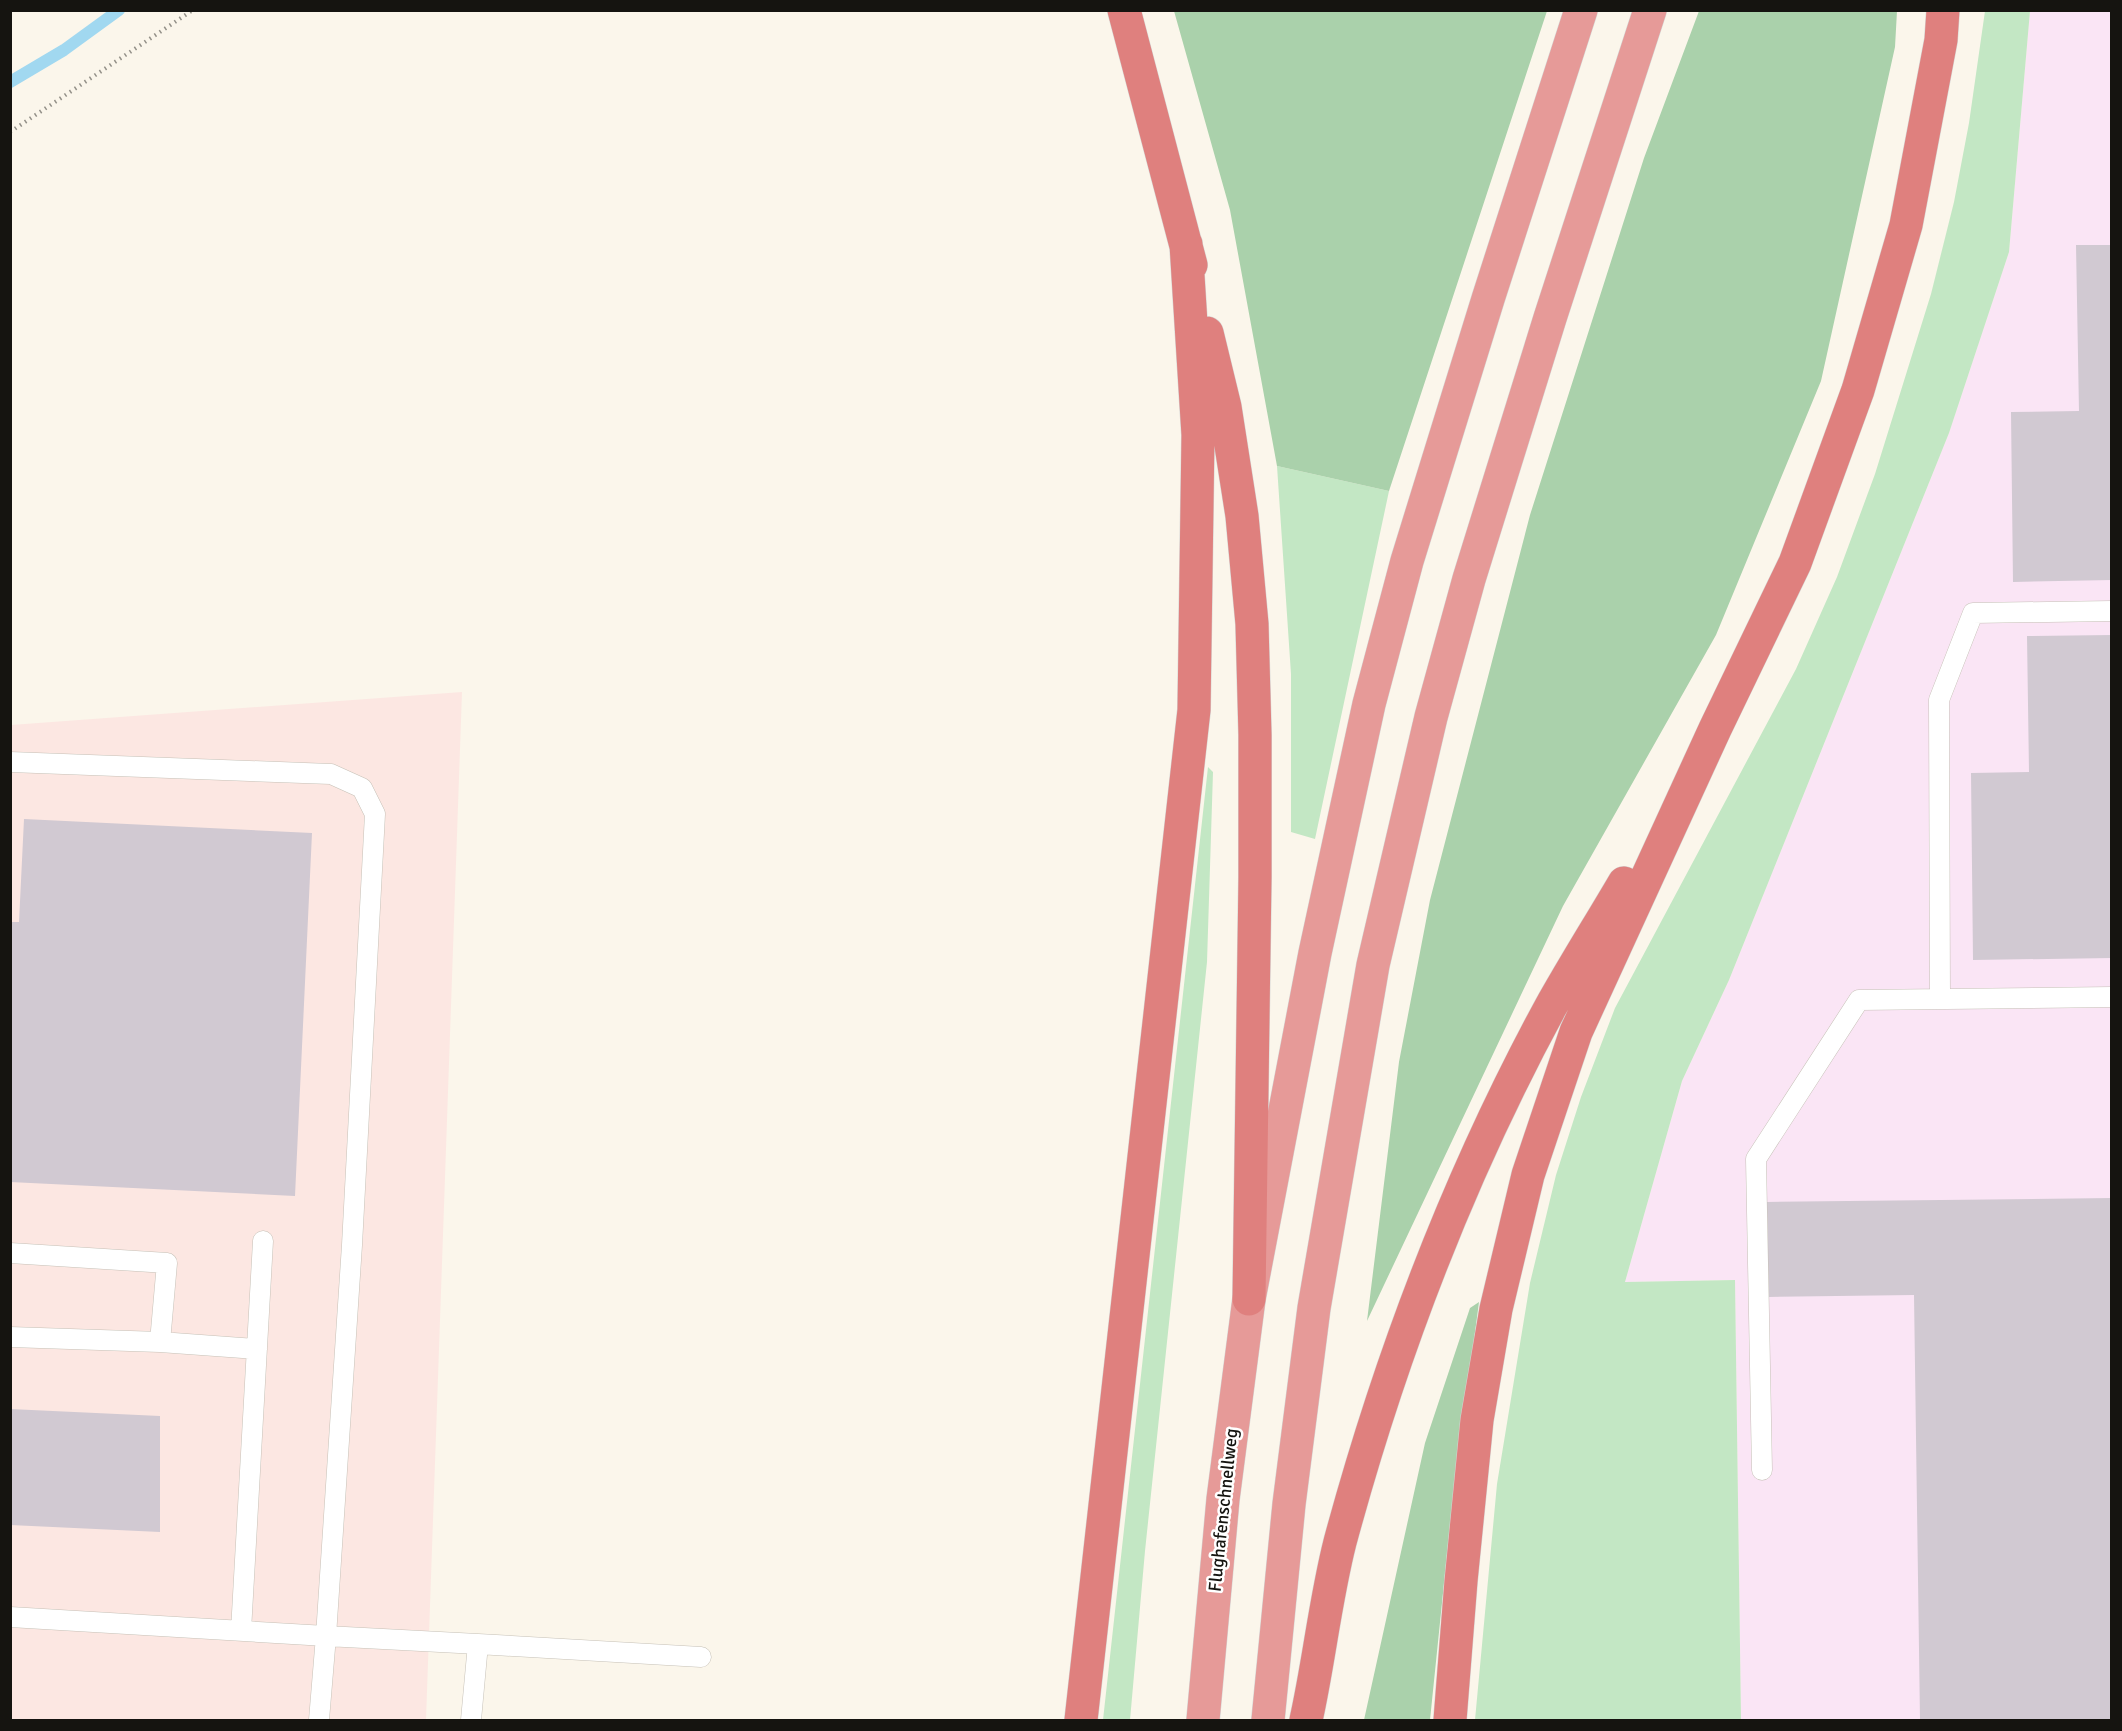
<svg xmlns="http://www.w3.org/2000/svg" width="2122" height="1731" viewBox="0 0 2122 1731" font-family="Signika,sans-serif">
  <rect width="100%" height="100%" fill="#fbf6eb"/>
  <path fill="#fae5f5" d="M2030 11H2111V1720H1741L1735 1280 1625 1282 1682 1081 1729 980 1949 433 2009 252Z"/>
  <path fill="#fce7e2" d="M462 692 426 1720H11V725Z"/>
  <path fill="#c3e7c4" d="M1985 11H2030L2009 252 1949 433 1729 980 1682 1081 1625 1282 1735 1280 1741 1720H1475L1497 1484 1530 1283 1556 1175 1581 1097 1615 1008 1796 669 1837 577 1875 474 1931 294 1954 202 1969 123Z
    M1277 466 1389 491 1315 839 1291 832V674Z
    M1208 767 1213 772 1207 962 1145 1551 1130 1720H1103Z"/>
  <path fill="#aad1ab" d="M1174 11H1547L1389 491 1277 466 1230 210Z
    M1699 11H1897L1895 47 1821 381 1716 635 1563 906 1367 1321 1399 1062 1430 900 1530 515 1644 158Z
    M1479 1302 1451 1515 1430 1720H1364L1425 1443 1470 1308Z"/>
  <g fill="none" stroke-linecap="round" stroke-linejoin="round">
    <path stroke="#a1d8f0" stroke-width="12" d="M10 82 64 50 119 10"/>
  </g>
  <path fill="#d1c9d2" d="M2076 245H2112V580L2013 582 2011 412 2079 411Z
    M2112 635V958L1973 960 1971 773 2029 772 2027 636Z
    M24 819 312 833 295 1196 10 1182V922H19Z
    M2112 1198V1720H1920L1914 1295 1768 1297 1767 1202Z
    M10 1409 160 1416V1532L10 1525Z"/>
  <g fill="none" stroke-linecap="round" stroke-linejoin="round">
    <defs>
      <path id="service" d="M10 762 331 774 362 788 375 814 352 1245 326 1636 478 1644 471 1720
        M1940 999 1939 700 1973 613 2112 611
        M10 1253 167 1263 160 1342
        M10 1337 160 1342 257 1349
        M1762 1470 1756 1159 1859 1000 2112 997
        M10 1617 326 1636 319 1720
        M241 1631 263 1241
        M478 1644 701 1657"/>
      <path id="trunk" d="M1203 1720 1223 1499 1249 1299 1315 953 1369 704 1407 561 1488 299 1581 10
        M1268 1720 1289 1504 1314 1308 1373 965 1431 717 1469 579 1550 318 1650 10"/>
      <path id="motorway" d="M1124 10 1191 265
        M1207 333 1225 407 1242 516 1252 624 1255 735V877L1249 1299
        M1081 1720 1194 710 1198 435 1186 244
        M1306 1720C1319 1662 1325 1601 1340 1542 1390 1357 1459 1176 1550 1008 1574 965 1600 924 1624 883
        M1450 1720 1461 1581 1477 1420 1496 1309 1528 1175 1576 1032 1715 729 1795 563 1858 390 1906 225 1941 40 1943 10"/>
    </defs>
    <use href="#service" stroke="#c6c1b7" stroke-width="21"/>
    <use href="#trunk" stroke="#d5d5d4" stroke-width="34"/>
    <use href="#motorway" stroke="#d5d5d4" stroke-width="34"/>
    <path stroke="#949189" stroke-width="4" stroke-dasharray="1.5 4.5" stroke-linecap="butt" d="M10 132 193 10"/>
    <use href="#service" stroke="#fff" stroke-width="20"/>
    <use href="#trunk" stroke="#e69a98" stroke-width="33"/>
    <use href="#motorway" stroke="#df807e" stroke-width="33"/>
  </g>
  <g text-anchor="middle" stroke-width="5" stroke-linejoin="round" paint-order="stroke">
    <g font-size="18" fill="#151410" stroke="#fff">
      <text transform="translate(1223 1510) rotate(-84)" y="6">Flughafenschnellweg</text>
    </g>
  </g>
  <rect width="2122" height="1731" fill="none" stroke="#151410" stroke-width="24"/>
</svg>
